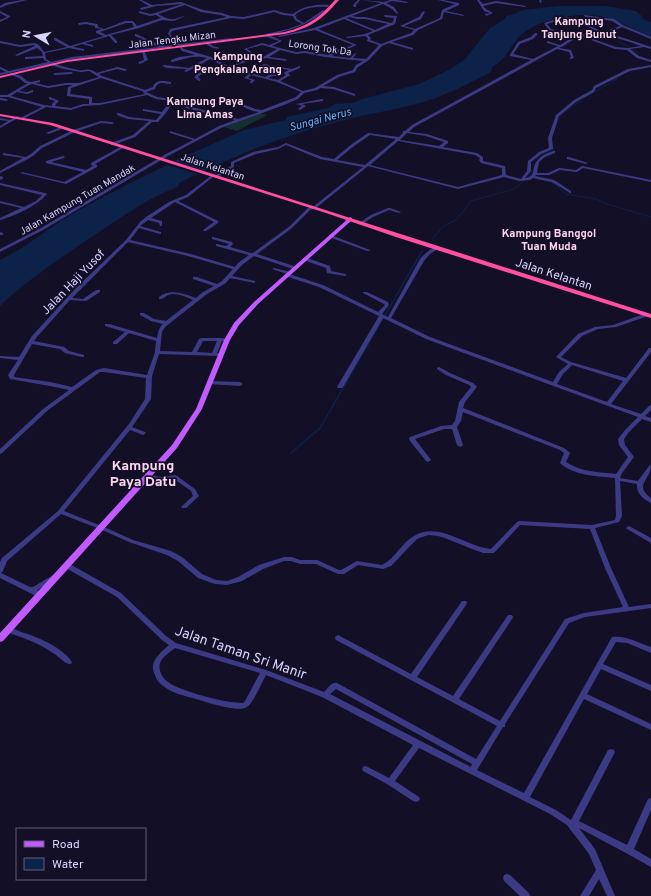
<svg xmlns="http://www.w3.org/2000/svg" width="651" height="896" viewBox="0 0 651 896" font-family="Overpass,sans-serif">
  <rect width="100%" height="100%" fill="#130f26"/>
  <path fill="#12302f" d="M259 113 267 115 237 131 224 127Z"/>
  <path fill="#0c2248" d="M558 6H605L636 11 643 17 641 18 651 22V37C637 31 623 23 609 18 585 10 539 18 521 35 510 46 507 59 492 67L491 72C471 82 451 93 430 100 401 109 371 113 341 121 294 133 249 149 205 171L174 161 244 130 286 120V117L328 108 335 104 353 103 362 99 419 84 447 71 464 60 490 28 506 18V16L514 14 523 10Z
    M167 165 197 174 179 183 178 187C147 198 121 218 93 236 61 258 28 279 0 306V260C25 248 46 230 69 216 101 197 134 181 167 165Z"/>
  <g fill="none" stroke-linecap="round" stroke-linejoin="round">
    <path stroke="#0c2248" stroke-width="1" d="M618 41 639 53
      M558 117 587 96 617 79
      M533 160 544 153 553 151V147
      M528 178 531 172 530 165
      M537 179 552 182 566 194 596 199 610 205 651 217
      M432 239 444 226 456 220 471 201 514 189 525 180"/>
    <path stroke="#0c2248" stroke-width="1.5" d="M291 453 320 428 422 251"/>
    <path fill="#3d3a85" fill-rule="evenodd" d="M22 0H27L7 5 0 8V6L5 3Z
      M139 0H142L152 5 181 2 203 10 222 13 231 16 244 17 274 10 284 13 293 14C303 6 317 4 329 5L328 7C317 6 304 7 295 15L297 19 304 23 323 10 325 11C307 25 292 30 269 35L282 41 272 46 296 52 305 51 328 55 338 51 330 49 324 51V49L330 47 340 50 353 45 315 30 279 37 278 36 314 28 381 3 362 0 384 2 390 0H397L408 2 407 3 392 1 386 3 394 7 398 13 397 14 392 9 383 4 352 16 357 17H365L391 23 393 22 394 18 385 17 384 15 397 16 395 24 368 35 371 38 370 40 381 44 411 33 414 30 400 26 419 17 423 11 425 12 421 19 404 26 415 29 440 18 442 10 455 4 438 0H443L459 3V5L446 11 464 15 463 16 444 12 442 19 418 30 413 35 392 42 413 48V50L389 43 382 46 369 60 358 67 355 72 339 77 323 86 334 87 355 94V96L333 89 320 88 317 90 304 93 298 99 284 105 221 128 168 156 43 230 0 252V249L41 228 166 154 193 140 170 133V131L195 139 219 126 235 120 186 108 178 102 156 99 147 95 100 105 83 106 71 110 46 107 23 119 21 118 22 117 42 107 8 97H0V95H7L28 83H25L19 78 11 75 10 74 12 73 21 76 27 81 31 82 40 80V82L35 83 48 86 66 83H79L99 77 89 71 81 72 63 69 51 65V64L0 75V73L6 72 0 69V67L9 71 48 62 44 60 43 58 25 59V57H26L43 56 42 52 37 48 17 56 15 55 35 46 34 45 20 47 0 43V41L20 45 35 43 39 45 44 52 67 47 54 40V38H56L70 46 104 36 96 33V31L102 29 95 28V26L86 24 79 25 78 23 86 22 97 24 98 25V27L104 29 125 21H133L137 26 161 18 156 15 150 16 139 13V11L150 14 155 13 182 4 156 6 141 10 140 8 149 6ZM185 5 201 12 221 15 227 17 170 29 168 34 177 45 162 46 136 34H135V36L158 47 72 57 51 62 46 59 45 53 69 48 84 51V49L73 47 82 44 93 47V45L85 43 109 36 115 43H117V41L111 35 139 28 162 20 174 21 185 16C182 16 179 18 175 19 168 20 164 17 158 14ZM274 12 283 15 293 16 295 20 302 24 288 29 266 34 267 37 279 41 269 45 262 43 244 49 250 53 247 55 248 56 253 53 247 49 262 45 277 49 263 57H256L244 61 236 57H235V59L241 62 228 66 211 57 184 49 180 46 179 47 182 51 195 55 179 57 171 60V62C184 60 193 54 207 58L189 68 164 65 162 66 167 68 187 69 184 71 186 72 194 68 202 71 194 77 199 81 201 80 198 77 206 71 196 67 210 59 214 61 230 70 249 74 244 78 251 80 250 83H252L255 80 248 78 251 75 277 82 301 92 296 97 262 110 255 109 243 104H241V106L253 111 259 112 238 119 188 106 180 100 157 97 146 92 155 89C158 81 162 83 170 84H171V82C164 81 155 79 153 87L145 90 102 76 99 74 117 69 125 71 127 70 126 69 117 67 97 73C87 67 88 71 78 70 69 68 61 66 53 63L72 59 142 51 144 60 139 62 138 63 140 64 148 60 144 50 232 39 231 38 180 44 170 34 172 31 231 18 244 19ZM350 17 357 19H365L388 24 375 30 346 18ZM344 19 373 31 365 34 346 37 347 38 365 36 368 38 367 41 379 45 366 59 353 58 356 54 355 53 350 58 332 56 357 45 318 29ZM126 23H132L134 27 106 35 100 32ZM280 50 296 54 305 53 325 57 363 61 356 65 353 70 337 75 315 88 303 91 280 81 289 76 290 75 288 73 300 68V66L292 69 264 64 247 72 230 67 256 59H264L266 58 286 61 287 60 285 59 269 57ZM264 66 289 70 285 72 284 73 286 75 278 80 268 78 272 76H278V74H271L265 77 250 73ZM101 78 142 91 145 94 100 103H92V97L70 94 71 88ZM32 84 48 88 66 85H73L68 87 67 96 89 99V104H83L71 108 55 106 56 104 59 101 50 97H49V99L55 101 52 104V106L44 105 11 96 17 92 27 94 33 92V90L27 92 19 91 27 86Z
      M358 0H360L356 5V7H354L353 5Z
      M477 0H479L483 4 496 1 526 6 525 7 496 3 483 6 486 9 493 13 486 16 485 14 490 13 484 11Z
      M539 0H541L542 2 540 3Z
      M0 11 10 16V17L0 22V20L7 17 0 13Z
      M584 15 614 19 623 25 651 37V39L622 27 613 31 610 34 624 38 651 47V49L644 47 630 49 639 56 651 60V62L637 58 627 50 615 49 591 40 593 39 616 47 628 48 641 46C621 39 598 30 577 38 571 40 565 46 559 48L571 50 574 58 570 59V57H571L569 52 557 49 414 127 409 132 427 134 448 141V143L443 147 477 153 483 157V161L505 166 506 175 521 179 527 171 528 161 539 152 549 148 548 138 556 115 574 100 592 90 594 86 628 69 651 65V67L630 71 596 88 594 92 576 102 559 116 552 138 553 149 541 154 531 162V171L525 178C537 177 531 167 537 161 541 155 548 153 554 151H555V153L545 157 539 162 537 173H548L559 168 576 170 582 166 651 180V182L583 168 577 172 560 170 549 175H536L535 176 554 180 571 191V193H570L552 182 533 178 530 180 519 181 504 177 458 189 368 166 316 208 310 210 292 228 257 254 297 267V269H293L254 256 242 265 232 276 255 281V283L230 278 226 283 207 294 165 327 162 332 160 351 192 352 199 339 201 338H220L229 339V340L227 341H222L217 353 223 354V355L221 356 159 354 152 376 151 399 132 427 145 432 146 433 143 435 130 430 64 511 104 527 133 540 171 551 182 557 202 574 216 580 227 581 238 577 259 565 284 557H292L300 560H317L339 570H341L357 561 382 565C396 558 401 543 414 536 440 521 465 547 491 549L517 522 519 521 592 525 615 520 616 516 615 478C597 476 574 476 560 463L564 453 560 450 463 412 461 421 457 427 463 445 462 446 460 447 457 445 452 429H444L415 439 431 460 428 462 426 461 410 441 409 438 410 437 441 426 452 425 455 421 459 402 471 387 469 385 446 375 437 369V368L439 367 450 373 473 383 477 387 465 402 463 408 564 448 570 453 566 462C581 472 598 472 616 474L628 457 619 445 618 439 625 430 638 417 426 339 383 318 343 387 342 388H338L337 387 379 316 319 287 285 276V275L287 274 272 269 274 268 291 272V273L289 274 323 285 378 312 385 305 384 304 363 293V292H367L388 302 389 305 382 314 388 317 420 259C425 254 431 247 438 247V249L430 254 424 261 391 318 430 337 553 382 559 372 568 364 556 357 578 334 595 327 613 325 644 314H648V316L616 327 598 329 582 336 561 357 571 362 626 378 649 348H651V352L611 404 641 414 649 406 651 405V410L645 416 651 418V422L642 419 629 432 624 439 625 445 634 457 622 473 620 478 638 481 649 466 651 465C651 480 633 485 651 498V503C643 499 636 493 637 484L620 481 622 516 619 522 595 528 611 568 629 607 651 604V608L585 617 569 623 505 724V727H503L477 770 524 793 612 637C625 635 639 643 651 647V653L627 643 616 642 603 664 651 685V691L601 669 587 694 651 724V730L584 699 530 797 556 810 571 820 608 750 611 749 614 750 615 752 579 821 627 845 648 799 651 798V810L634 849 651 859V867L626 853 579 828 595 849 615 896H607L599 879 589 896H580L596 870 589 854 567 825 550 814 419 748 395 781 419 797 420 799 419 801 416 802 413 801 387 784 363 771 362 769 363 767 366 766 389 778 413 745 322 697 266 675C262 682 253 704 247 707 239 713 206 702 196 699 185 696 171 693 162 685 159 683 156 679 155 675 148 662 160 653 169 645L162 640 117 597 64 567 63 565 64 563H68L121 593 166 636 176 643 266 670 324 692C328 688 332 681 337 683L476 759 497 726 336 640 335 638 336 636 338 635 340 636 411 674 462 601H466L467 603 466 605 417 677 453 696 508 615H512L513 617 512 619 459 699 500 721 565 619 584 613 623 607 605 568 590 529 520 525 494 553H483L472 549 445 538 438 536 429 535 422 537 417 539 408 548 395 562 391 566 383 569 358 565 344 574H338L316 564H300L291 561H284L263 569 242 581 227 585 215 584 198 578 178 561 167 555 129 542 100 529 61 514 7 561 3 571 1 573 30 587H33L53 575H57L58 577 57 579 37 590 42 593 43 595 42 597H38L0 578V562L2 558 58 511 129 424 145 399 146 378 104 372H100L47 411 2 453 0 454V449L43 409 69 390 50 386 10 379 8 375 18 360 0 358V356L19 357 32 336 75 289 126 240 140 222 146 217 169 202 186 195 212 175 215 176 231 166V162L253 152 278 147 286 143 322 157 334 159 352 144 368 133 399 137 403 133V131H405L412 125 531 60 510 56V55L518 42 531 37 535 33H537V35L533 39 520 44 513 54 533 59 558 46 547 43V41L560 45 573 37 561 34 554 37 547 35V33L551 31H549L544 23 560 18 571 17 603 32 601 33 571 19 560 20 547 24 551 29 576 36 586 34 596 33 608 34 611 29 620 26 612 21 585 17ZM554 32 559 33 554 35 550 34ZM407 133 426 136 444 142 439 146 400 140ZM370 135 396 139H395V140L365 165 337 160 354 146ZM398 141 475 155 480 158 479 160 481 163 502 168V175L458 187 370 165ZM286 145 320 159 363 167 314 206 311 205 290 226 253 253H251L230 247 233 244 232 242 213 237H212V239L229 244 226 246 217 244H216V246L249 255 238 263 235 267 191 254 130 240 139 228 160 234H161V232L140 226 148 220 159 223 160 226H162V221L151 218 175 202 214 222 203 230 204 231H206L218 223V221L178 201 188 197 213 177 216 178 234 167V163L256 154 278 149ZM128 242 188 256 233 269 222 281 217 284 197 277H193V279L214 286 203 292 196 298C184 294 171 288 159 297V299C164 299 164 297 168 295 176 292 186 297 193 300L166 321 154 319 144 313H140V315L151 321 163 324C159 327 158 333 157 338L109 324H105V326L125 332 113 342V344H117L129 333 156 341 155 352 147 375 104 368 96 370 72 387 50 382 14 377V375L32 344 60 349 65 353 82 357H84V355L69 351 64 347 34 341 36 338 70 300 86 301 100 292V290H96L83 299 72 298ZM203 341H217L212 353 197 352ZM572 365 623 381 607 402 557 384 563 374ZM175 648 260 673 245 701 243 703C226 703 182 692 168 682 162 678 158 670 160 663 162 657 170 652 175 648ZM336 689 472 764 471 767 330 694Z
      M207 43H209L213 46 220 48C216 50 211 47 207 45Z
      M71 72 73 73 72 74 55 75 53 74 55 73Z
      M0 98 7 99 8 100 6 101 0 100Z
      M322 99H323V101L302 104 306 106 300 110 298 109 302 106 296 104Z
      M169 103 172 104 165 114 158 122H152L135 137 113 145H111V143L133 135 149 121 128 119 117 115V113H119L129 117 156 120 161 114 144 111H143V109L162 112Z
      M17 116 20 117 0 128V126L8 121 0 120V118L10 120Z
      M101 121 112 122 114 123 112 124 101 123 75 132 42 148 33 156 28 159 0 173V171L23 158 3 155V153L26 157 31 154 40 146 73 130Z
      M61 127 64 128 49 134 46 133Z
      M122 146 125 147 95 164 97 165V167L66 184 20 173 22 172 64 182 83 172 46 163V161L63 156 65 157 64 158 51 162 86 170 93 166 91 165V163Z
      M567 157H569L588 163 586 164 567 159Z
      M0 176 3 177V179L0 180Z
      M0 183 45 193 47 194C36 207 16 215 0 220V218L21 208 0 203V201L24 207 36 201 42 195 0 185Z
      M388 208H390L401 212 399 213 389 210 373 217 362 224H360L359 223 371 215Z
      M0 232 3 233V235H0Z
      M329 235H331L370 250 369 251H367L329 237Z
      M303 258H307L330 266 331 271 345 274 347 275 345 276 327 273 326 268 303 260Z
      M210 381 240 382 243 384 240 386 208 384 207 383 208 382Z
      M147 475 163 477 175 475 177 476 195 489 199 496 186 508H182L181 507 182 506 193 496 191 491 174 479 163 481 145 478 144 477Z
      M629 526 651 538V543L627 529 626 528 627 527Z
      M6 628C11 627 16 630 21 632 38 637 62 647 72 662L71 664C65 665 59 656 53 653 39 643 22 637 6 632L5 630Z
      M507 874 510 875 529 893 530 896H520L504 881 503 878 504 875Z"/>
    <path fill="#c25bff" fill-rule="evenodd" d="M350 217 352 218V220L258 304 239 325 230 340 202 409 177 448 3 641 0 642V633L172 445 196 409 224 340 234 323 254 302Z"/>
    <path fill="#ff4fa3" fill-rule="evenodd" d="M335 0H339C322 20 310 28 285 34L67 62 0 78V76L67 60 285 32C308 26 319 18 335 0Z
      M0 114 53 123 651 314V318L399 238 326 213 50 125 0 116Z"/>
  </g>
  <g text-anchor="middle" stroke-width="3.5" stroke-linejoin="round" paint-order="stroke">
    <g font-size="10" fill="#d9d4ff" stroke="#130f26">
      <text transform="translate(172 39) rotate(-7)" y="4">Jalan Tengku Mizan</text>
      <text transform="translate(320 47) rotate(8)" y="4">Lorong Tok Da</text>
      <text transform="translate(213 166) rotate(18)" y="4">Jalan Kelantan</text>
      <text transform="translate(77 199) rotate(-30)" y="4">Jalan Kampung Tuan Mandak</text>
    </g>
    <g font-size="11" font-weight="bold" fill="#ffd6f0" stroke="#130f26">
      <text x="579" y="25">Kampung<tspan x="579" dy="13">Tanjung Bunut</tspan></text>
      <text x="238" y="60">Kampung<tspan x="238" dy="13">Pengkalan Arang</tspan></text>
      <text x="205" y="105">Kampung Paya<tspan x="205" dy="13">Lima Amas</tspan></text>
      <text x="549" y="237">Kampung Banggol<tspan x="549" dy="13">Tuan Muda</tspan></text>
    </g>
    <g font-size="11" font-style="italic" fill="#62b6ff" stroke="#130f26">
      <text transform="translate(320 119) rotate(-15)" y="4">Sungai Nerus</text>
    </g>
    <g font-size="12" fill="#d9d4ff" stroke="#130f26">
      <text transform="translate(554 274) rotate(18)" y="4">Jalan Kelantan</text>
      <text transform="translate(73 282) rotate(-46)" y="4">Jalan Haji Yusof</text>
    </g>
    <g font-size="14" font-weight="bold" fill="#ffd6f0" stroke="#130f26">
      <text x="143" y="470">Kampung<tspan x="143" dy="16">Paya Datu</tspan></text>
    </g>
    <g font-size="14" fill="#d9d4ff" stroke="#130f26">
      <text transform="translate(241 652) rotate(19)" y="5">Jalan Taman Sri Manir</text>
    </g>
  </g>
  <rect x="16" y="828" width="130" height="52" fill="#130f26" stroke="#625e7d"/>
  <rect x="24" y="841" width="20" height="6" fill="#c25bff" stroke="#625e7d"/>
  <text x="52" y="848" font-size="12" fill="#d9d4ff">Road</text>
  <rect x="24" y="858" width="20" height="12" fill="#0c2248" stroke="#625e7d"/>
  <text x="52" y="868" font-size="12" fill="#d9d4ff">Water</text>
  <g transform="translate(36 36) rotate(280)" stroke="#130f26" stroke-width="3" paint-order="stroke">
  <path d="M0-3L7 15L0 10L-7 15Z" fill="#d9d4ff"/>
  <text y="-6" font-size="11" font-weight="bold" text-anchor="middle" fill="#d9d4ff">N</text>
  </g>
</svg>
